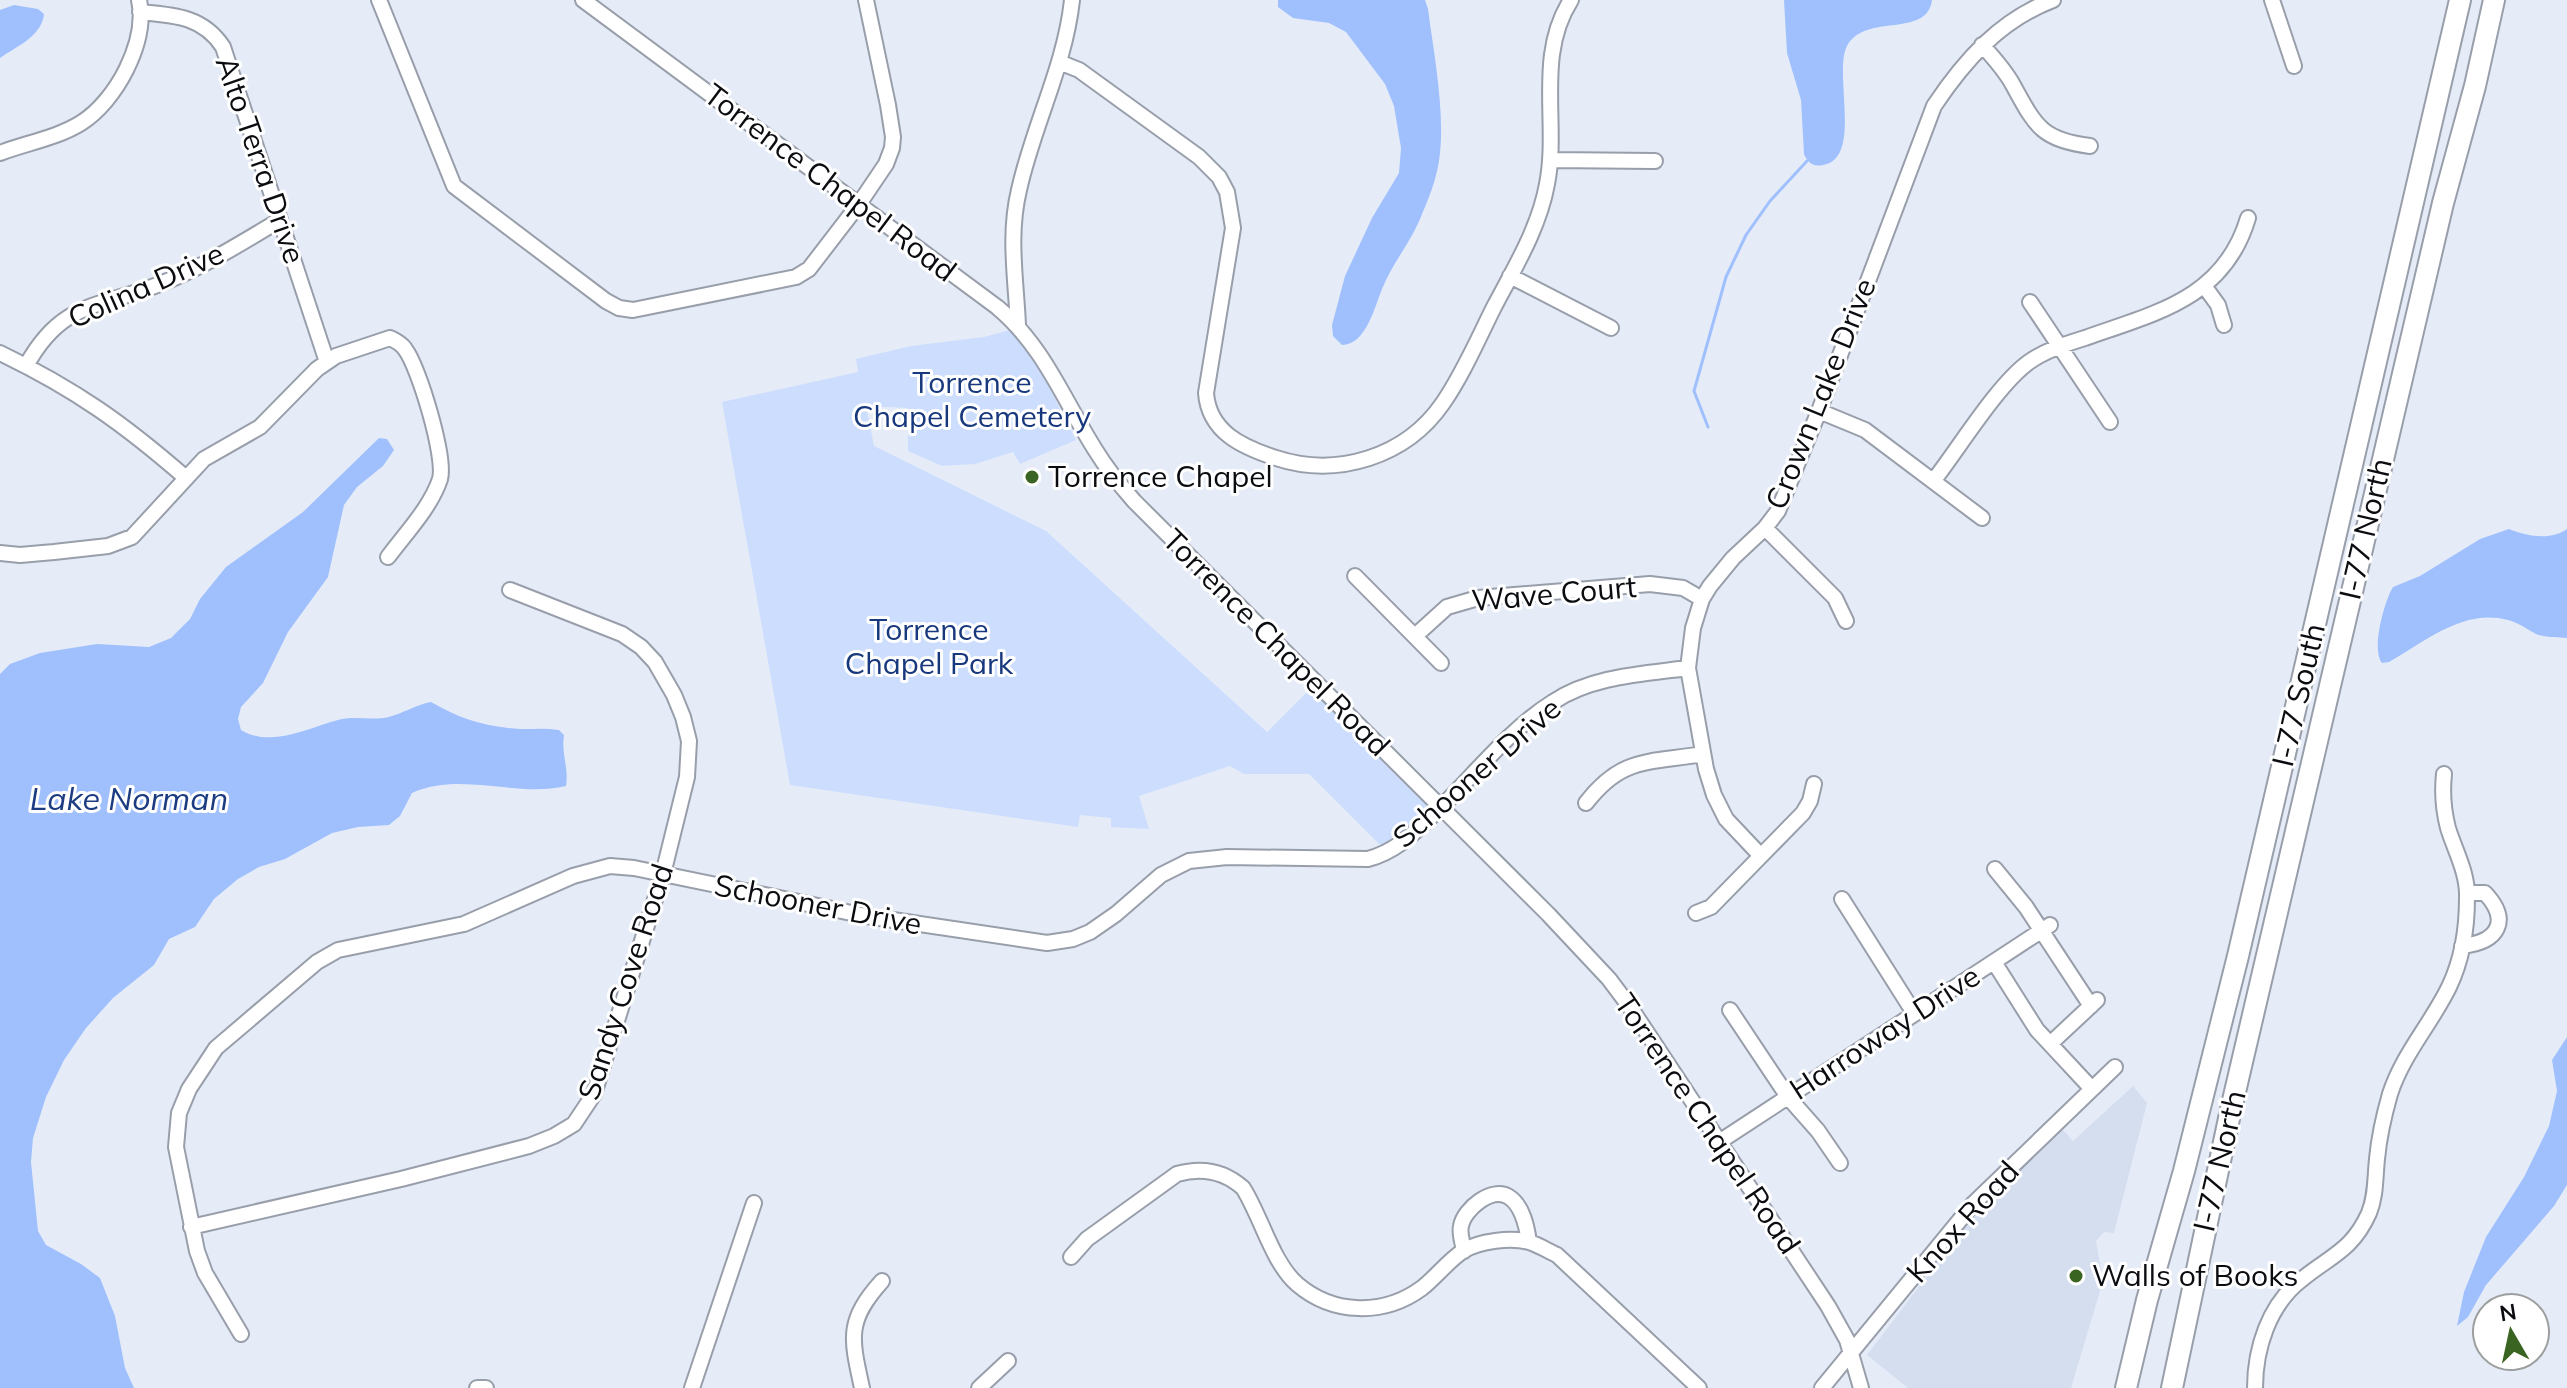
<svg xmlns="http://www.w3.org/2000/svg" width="2567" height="1388" viewBox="0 0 2567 1388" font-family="Mulish,sans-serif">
  <rect width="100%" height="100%" fill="#e5ecf8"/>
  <path fill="#d4deef" d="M2133 1086 2147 1103 2114 1233 2104 1232 2096 1241 2103 1281 2071 1388H1908L1867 1355 1964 1227 2062 1129 2073 1141Z"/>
  <path fill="#ccddfe" d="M1010 330C1039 361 1056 402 1076 440L1020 464 1013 452 975 464 942 466 908 451V408L866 406 874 446 1046 531 1267 732 1316 683 1441 807 1387 852 1309 774H1244L1230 766 1139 796 1149 829 1111 827V818L1080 815 1078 827 790 785 722 402 858 372 856 359 911 346 984 337Z"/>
  <path fill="#a0c0fd" d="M1278 0H1425L1428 9C1434 55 1446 115 1439 161 1436 181 1428 200 1420 219 1410 243 1392 264 1382 289 1375 306 1366 345 1342 345L1333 336 1332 325 1345 276 1372 218 1399 173 1401 148 1394 106 1385 84 1346 32 1329 23 1293 18 1278 7Z
    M1784 0H1932C1927 39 1866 12 1847 46 1833 72 1863 159 1823 165 1813 167 1808 163 1804 154L1801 100 1787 53Z
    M14 5 38 9 44 14C42 36 16 47 0 58V10Z
    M379 438 387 439 394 450 383 466 357 487 344 505 328 577 288 632 263 683 241 707 238 719 241 730C271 748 308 728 338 720 354 715 372 721 389 717 403 713 416 705 431 702 460 719 486 727 521 729 534 729 546 728 559 730L564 735C561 754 569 767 566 786 516 798 461 771 412 793L400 816 389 825 358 827 332 833 285 859 259 867 238 879 214 899 195 927 169 939 154 965 113 998 86 1028 64 1060 46 1097 33 1138 31 1162 38 1231 46 1245 81 1264 100 1278 115 1316 125 1368 134 1388H0V674L10 664 40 653 97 644 149 647 171 638 190 619 200 599 226 567 303 512Z
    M2509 529C2526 536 2551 541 2567 529V638C2557 637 2546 638 2536 634 2527 629 2519 623 2508 620 2464 608 2426 641 2389 662L2382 663C2371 650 2384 602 2393 587L2420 576 2480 539Z
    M2567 1037V1185L2554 1206 2486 1285 2468 1317 2457 1326 2464 1292 2486 1237 2524 1177 2549 1126 2557 1091 2552 1060Z"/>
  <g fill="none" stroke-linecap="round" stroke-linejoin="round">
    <path stroke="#a0c0fd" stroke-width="3" d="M1708 427 1694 391 1726 277 1746 235 1770 201 1807 161"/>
    <defs>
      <path id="minor" d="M379 0 454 186 606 301 619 308 633 310 796 277 809 269 859 204 886 164 892 148 893 137 888 105 866 0
        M583 0 997 307C1044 346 1064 401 1096 451 1107 469 1120 485 1134 501L1548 914 1609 979 1630 1007 1828 1306 1847 1340 1861 1388
        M2272 0 2294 66
        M140 12C173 15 203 16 223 47L327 362
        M1982 45C1993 57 2005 70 2013 85 2035 125 2041 140 2090 146
        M1059 62 1079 70 1199 157 1219 177 1227 192 1233 228 1206 393C1209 432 1242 447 1276 458 1337 478 1406 457 1443 403 1463 374 1478 339 1494 307 1515 267 1539 228 1547 184 1559 123 1535 56 1571 0
        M0 153C26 143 57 138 81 123 116 101 148 42 139 0
        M1550 160 1655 161
        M1510 276 1611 328
        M2205 287 2218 305 2224 325
        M2030 302 2110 422
        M1018 325C1016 280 1008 235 1019 190 1033 126 1065 66 1072 0
        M0 353C75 389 124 424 186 478
        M26 366C63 298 103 308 165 282 205 266 243 242 280 220
        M1819 411 1865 430 1982 518
        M1934 480C1959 448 1998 384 2029 362 2046 350 2066 344 2085 338 2155 313 2224 299 2248 218
        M1765 528 1835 598 1846 621
        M0 553 20 555 54 552 108 546 132 537 204 459 260 427 317 369 336 356 390 338C396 341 401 343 405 349 419 367 446 458 440 479 431 507 405 534 388 557
        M1355 576 1441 663
        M1415 636 1447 607 1478 598 1650 584 1683 588 1702 599
        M1586 803C1622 756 1650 763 1703 754
        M1761 856 1726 819 1714 795 1706 769 1688 668 1693 628 1702 599 1710 586 1733 558 1765 528 1778 511 1819 411 1934 106C1964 61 2000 20 2053 0
        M1995 869 2026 907 2091 1006
        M1842 899 1914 1013
        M1696 913 1711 907 1803 813 1810 801 1814 784
        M2462 946C2498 942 2511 921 2485 893H2467
        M1994 962 2037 1030 2092 1089
        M1730 1010 1788 1097 1818 1131 1840 1163
        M2050 1044 2097 1000
        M1719 1142 2050 925
        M191 1227 401 1179 529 1146 554 1136 574 1124 594 1094 663 874 687 777 689 741 683 717 674 695 655 662 641 647 622 634 510 590
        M1464 1251C1463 1244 1459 1233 1461 1226 1464 1209 1492 1186 1509 1197 1523 1206 1527 1228 1529 1242
        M1071 1257 1087 1239 1177 1174C1202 1167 1224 1171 1243 1188 1261 1216 1272 1262 1297 1284 1333 1315 1384 1316 1422 1288 1436 1277 1448 1261 1463 1251 1479 1241 1511 1237 1529 1242 1539 1245 1548 1251 1557 1255L1699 1388
        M241 1334 205 1273 197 1251 176 1147 179 1113 189 1089 216 1048 317 962 338 950 464 924 573 876 610 866 634 868 866 916 1047 943 1073 939 1090 932 1116 914 1161 875 1189 861 1227 857 1368 859C1395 852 1413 834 1433 815 1472 778 1507 731 1553 702 1592 676 1643 674 1688 668
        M477 1388H486
        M692 1388 754 1203
        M862 1388C851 1338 846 1321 882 1281
        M979 1388 1008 1361
        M1822 1388 1973 1204 2115 1067
        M2255 1388C2255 1348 2269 1305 2301 1280 2330 1256 2352 1251 2369 1213 2376 1196 2375 1178 2377 1159 2379 1137 2384 1115 2390 1094 2403 1054 2431 1024 2449 987 2462 960 2467 928 2467 898 2468 873 2455 851 2448 828 2443 809 2442 793 2444 774"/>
      <path id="highway" d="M2126 1388 2147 1300 2184 1171 2238 956 2460 0
        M2172 1388 2231 1109 2443 203 2475 86 2494 0"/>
    </defs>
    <use href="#minor" stroke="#989eaa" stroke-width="18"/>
    <use href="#highway" stroke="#989eaa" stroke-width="24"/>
    <use href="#minor" stroke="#fff" stroke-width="14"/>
    <use href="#highway" stroke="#fff" stroke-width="20"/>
  </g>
  <g fill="#3a6421" stroke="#fff" stroke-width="3">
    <circle cx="1032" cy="477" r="8"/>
    <circle cx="2076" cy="1276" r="8"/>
  </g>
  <g text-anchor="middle" stroke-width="6" stroke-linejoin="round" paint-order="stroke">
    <g font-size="30" fill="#0a0c10" stroke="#fff">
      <text transform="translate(260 160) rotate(71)" y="10">Alto Terra Drive</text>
      <text transform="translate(830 183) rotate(37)" y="10">Torrence Chapel Road</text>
      <text transform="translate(146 286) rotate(-24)" y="10">Colina Drive</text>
      <text transform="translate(1821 394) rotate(-68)" y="10">Crown Lake Drive</text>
      <text transform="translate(2366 529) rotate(-77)" y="10">I-77 North</text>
      <text transform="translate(1554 594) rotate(-5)" y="10">Wave Court</text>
      <text transform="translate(1276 643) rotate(45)" y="10">Torrence Chapel Road</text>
      <text transform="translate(2299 695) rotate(-77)" y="10">I-77 South</text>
      <text transform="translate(1477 773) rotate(-41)" y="10">Schooner Drive</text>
      <text transform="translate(818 905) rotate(11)" y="10">Schooner Drive</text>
      <text transform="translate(626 982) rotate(-72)" y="10">Sandy Cove Road</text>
      <text transform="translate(1885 1033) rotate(-33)" y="10">Harroway Drive</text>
      <text transform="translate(1707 1124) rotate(56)" y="10">Torrence Chapel Road</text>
      <text transform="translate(2220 1161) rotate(-77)" y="10">I-77 North</text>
      <text transform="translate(1963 1222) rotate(-48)" y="10">Knox Road</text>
    </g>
    <g font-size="30" fill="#18387d" stroke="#fff">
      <text x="972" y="393">Torrence<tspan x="972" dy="34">Chapel Cemetery</tspan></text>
      <text x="929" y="640">Torrence<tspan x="929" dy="34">Chapel Park</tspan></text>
    </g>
    <g font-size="30" fill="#0a0c10" stroke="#fff" text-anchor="start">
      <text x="1048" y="487">Torrence Chapel</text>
      <text x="2092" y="1286">Walls of Books</text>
    </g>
    <g font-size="32" font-style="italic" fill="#1b3c81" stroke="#fff">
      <text x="129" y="810">Lake Norman</text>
    </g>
  </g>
  <g transform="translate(2511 1332) rotate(351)"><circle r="38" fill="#ffffff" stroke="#9d9e9f" stroke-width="2"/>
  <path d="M0-6L14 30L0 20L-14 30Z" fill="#3a6421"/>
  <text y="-12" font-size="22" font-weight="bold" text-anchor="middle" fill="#0a0c10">N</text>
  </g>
</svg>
